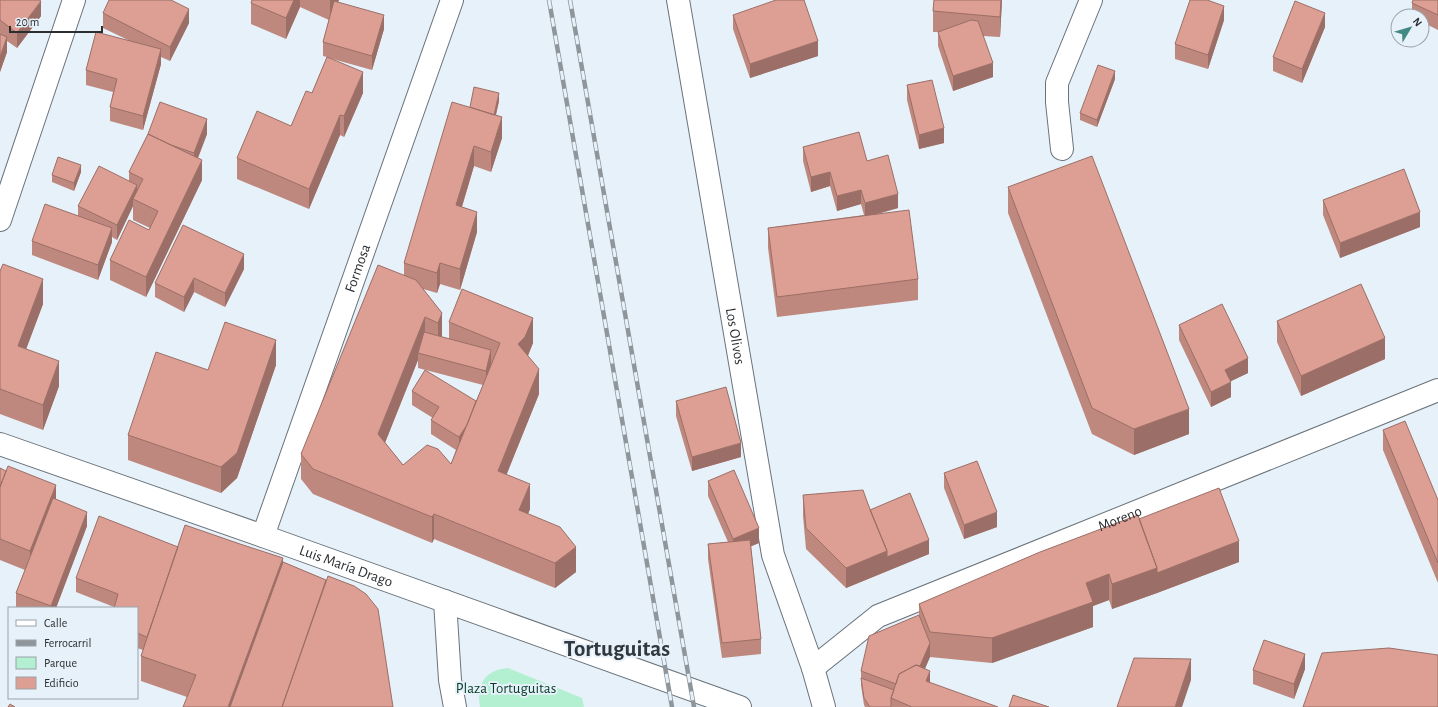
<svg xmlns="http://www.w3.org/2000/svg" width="1438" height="707" viewBox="0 0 1438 707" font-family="'Alegreya Sans',sans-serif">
  <rect width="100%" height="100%" fill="#e7f1f9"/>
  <path fill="#b3efd1" d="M508 668 582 698 584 707H480C476 684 485 670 508 668Z"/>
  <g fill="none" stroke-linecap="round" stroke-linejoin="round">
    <defs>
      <g id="minor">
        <path id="s1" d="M678 0 773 555 813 668 824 707"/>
        <path d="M1062 149 1057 102V83L1091 0"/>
        <path d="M0 220 74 0"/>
        <path id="s2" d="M263 536 452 0"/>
        <path d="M445 601 450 680 455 707"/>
        <path id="s3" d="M813 668 878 616 1438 390"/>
      </g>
      <g id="major">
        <path id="s4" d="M0 444 263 536 740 707"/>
      </g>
    </defs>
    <use href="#minor" stroke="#6a737a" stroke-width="24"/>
    <use href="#major" stroke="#6a737a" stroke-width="24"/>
    <use href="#minor" stroke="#fff" stroke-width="22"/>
    <use href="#major" stroke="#fff" stroke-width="22"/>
    <defs>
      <path id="rail" d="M549 0 672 707
        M570 0 694 707"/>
    </defs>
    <use href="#rail" stroke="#8e969b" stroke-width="4.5"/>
    <use href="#rail" stroke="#e7f1f9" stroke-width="3" stroke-dasharray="9" stroke-linecap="butt"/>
  </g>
  <path fill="#be887e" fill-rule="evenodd" d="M0 0 41 16 17 48 7 41V52L0 72Z
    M252 0H339L338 2 384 29 372 70 329 58 363 93 344 137 340 135 309 209 237 179V158L291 126 312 93 327 57 323 56V42L329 20 300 7 286 39 251 24V3Z
    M934 0H1002L1000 37 983 36 993 77 953 91 938 46V32H933V11Z
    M1438 0V30L1422 22V16H1412V3Z
    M103 13 189 23 170 61 161 57V64L143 130 110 121V107L113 92 86 85V70L128 40 103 28Z
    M733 15 818 56 750 78 733 29Z
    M1224 20 1208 69 1175 59V44Z
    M1325 27 1302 83 1273 71V57Z
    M1115 79 1097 127 1080 120V113Z
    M907 85 944 143 919 149 907 100Z
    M499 101 496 115 502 138 491 172 474 166 462 207 477 232 460 290 440 284 437 293 423 289 442 313V337L449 339V322L533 343 528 356 539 394 506 475 530 509 528 514 576 572 555 588 434 539 432 543 313 494 301 479V454L404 276V263L470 107ZM418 360V368L483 385 476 401 412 391V405L433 418 431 420V434L456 450 451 464 403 465 385 443Z
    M148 134H207L198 158 202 180 146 297 110 280V260L149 230 150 228 133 220V206L117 240 112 237V242L98 280 32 255V241L78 216V206L129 181V172Z
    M803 147 867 161 898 208 878 214 918 279V300L777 317 768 248V228L864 215 861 204 837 211 830 186 811 192 803 161Z
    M81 172 74 191 52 182V175Z
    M1008 187 1189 434 1134 455 1092 434 1008 213Z
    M1323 200 1420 227 1340 258 1323 215Z
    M244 269 225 307 194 292 184 312 155 297V283Z
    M0 271 43 304 26 349 59 386 43 430 0 414Z
    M1277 321 1385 359 1301 396 1277 342Z
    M1179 325 1248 373 1231 381V397L1211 407 1179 340Z
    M276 365 237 478 221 493 128 460V435L208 370Z
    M676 401 741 457 692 471 676 416Z
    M1383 430 1438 500V583L1383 450Z
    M0 468 56 499 87 526 56 608H18L16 607V593L25 570 0 560Z
    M944 473 997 527 964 539 944 488Z
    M708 481 759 543 751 546 761 639V654L722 658 708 559V544L728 542 708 496Z
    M803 495 868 504 870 510 929 554 846 588 806 549 803 516Z
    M1139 519 1239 562 1157 593 1112 609 1109 600 1093 606V627L992 663 930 657 925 668 930 683 998 707H865L864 705 861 685V671L919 615V604Z
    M178 547 283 562 326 580 354 586 187 697 141 681V656L143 650 137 648V608L114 607 76 592V578Z
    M1305 669 1294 699 1253 684V670Z"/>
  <path fill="#9b6f67" d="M294 0H300V7L286 39V18Z
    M330 0H339L330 20Z
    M1001 0H1002L1000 37V17Z
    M41 1V16L17 48V33Z
    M1224 6V20L1208 69V55Z
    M189 9V23L170 61V47Z
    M1325 13V27L1302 83V69Z
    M384 15V29L372 70V56Z
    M7 37V52L0 72V57Z
    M818 41V56L750 78V64Z
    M161 49V64L143 130V116Z
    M993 63V77L953 91V76Z
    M1115 71V79L1097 127V120Z
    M363 72V93L344 137V116Z
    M499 93V101L493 127V119Z
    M340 115V135L309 209V189Z
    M502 117V138L491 172V152Z
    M207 119V134L194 168V153Z
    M944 128V143L919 149V135Z
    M474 146V166L456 226V205Z
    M202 160V180L146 297V277Z
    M81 165V172L74 191V183Z
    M830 172V186L811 192V177Z
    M137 185V199H133V206L117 240V225Z
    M861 190V204L837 211V196Z
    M898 194V208L865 217V203Z
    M477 212V232L460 290V269Z
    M1420 212V227L1340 258V243Z
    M112 228V242L98 280V265Z
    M244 254V269L225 307V293Z
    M440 263V284L437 293V273Z
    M194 278V292L184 312V297Z
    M43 279V304L18 371V346Z
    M442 313V338L438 348V323Z
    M425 317V343L418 353V360L378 460V434Z
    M533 318V343L525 362 518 344Z
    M1385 338V359L1301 396V376Z
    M276 340V365L237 478 221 493V467Z
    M491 350V364L486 385V371Z
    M1248 358V373L1225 384V370Z
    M59 361V386L43 430V405Z
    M539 369V394L498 496V471Z
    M1231 382V397L1211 407V392Z
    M480 403 459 452V437Z
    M1189 409V434L1134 455V429Z
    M741 443V457L692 471V457Z
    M530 484V509L519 536V510Z
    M56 485V505L30 571V551Z
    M87 512V526L56 608H51V606Z
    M997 512V527L964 539V525Z
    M434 514V539L432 543V517Z
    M759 528V543L733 554V539Z
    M929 540V554L846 588V568L887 551Z
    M1239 541V562L1157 593 1112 609V584L1157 568Z
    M576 547V572L555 588V563Z
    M283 558V583L238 707H228Z
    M1109 574V600L1093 606V627L992 663V638L1086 583Z
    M930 643V657L916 690V675Z
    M1305 654V669L1294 699V684Z
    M1191 659V680L1182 707H1175Z
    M930 671V696L926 681Z"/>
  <path fill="#dd9e93" stroke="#9b6f67" d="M0 0H39L41 1 17 33 0 20Z
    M109 0H171L189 9 170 47 103 13Z
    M252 0H294L286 18 251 3Z
    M776 0H804L818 41 750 64 733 15Z
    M934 0H1001L1000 17 933 11Z
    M1190 0H1207L1224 6 1208 55 1175 44Z
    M1413 0H1438V15L1412 3Z
    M334 1 384 15 372 56 323 42Z
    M1295 1 1325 13 1302 69 1273 57Z
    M971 20 978 21 993 63 953 76 938 32Z
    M96 32 161 49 143 116 110 107 117 79 86 70Z
    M0 34 7 37 0 57Z
    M327 57 363 72 344 116 340 115 309 189 237 158 257 111 291 126 306 91 312 93Z
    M1098 65 1115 71 1097 120 1080 113Z
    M932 80 944 128 919 135 907 85Z
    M474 87 499 93 494 115 470 107Z
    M160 102 207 119 194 153 171 145 148 134Z
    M452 102 502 117 491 152 474 146 456 205 477 212 460 269 440 263 437 273 404 263Z
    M859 132 867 161 888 155 898 194 865 203 861 190 837 196 830 172 811 177 803 147Z
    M148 134 202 160 146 277 110 260 129 220 149 230 158 211 133 199 143 179 129 172Z
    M1092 156 1189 409 1134 429 1092 408 1008 187Z
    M58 157 81 165 74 183 52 175Z
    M99 166 137 185 117 225 78 206Z
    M1404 169 1420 212 1340 243 1323 200Z
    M45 204 112 228 98 265 32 241Z
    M909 210 918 279 777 297 768 228Z
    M183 225 244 254 225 293 194 278 184 297 155 283Z
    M3 264 43 279 18 346 59 361 43 405 0 389V271Z
    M378 265 416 280 442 313 438 323 425 317 378 434 403 465 427 445 438 449 451 464 500 343 449 322 462 289 533 318 525 337 518 344 539 369 498 471 530 484 519 510 560 527 576 547 555 563 434 514 432 517 313 469 301 454Z
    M1361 284 1385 338 1301 376 1277 321Z
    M1222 304 1248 358 1225 370 1231 382 1211 392 1179 325Z
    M225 322 276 340 237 453 221 467 128 435 156 352 208 370Z
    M424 332 491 350 486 371 418 353Z
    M425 370 476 401 467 425 459 437 431 420 439 407 412 391Z
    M726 387 741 443 692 457 676 401Z
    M1405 421 1438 500V563L1383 430Z
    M977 461 997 512 964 525 944 473Z
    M8 466 56 485 30 551 0 539V487Z
    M0 468 6 471 0 487Z
    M734 470 759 528 733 539 708 481Z
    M1219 488 1239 541 1157 573V568L1139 519Z
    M863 490 868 504 887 551 846 568 806 528 803 495Z
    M910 493 929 540 887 557V551L870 510Z
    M53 498 87 512 51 606 16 593Z
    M1138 515 1157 568 1112 584 1109 574 1086 583 1093 602 992 638 930 632 919 604 1040 552Z
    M99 516 178 547 147 637 137 633V608H114L118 594 76 578Z
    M185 525 240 544 283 558 228 707H183L196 675 141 656Z
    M750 540 761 639 722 643 708 544Z
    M283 562 326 580 282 707H230Z
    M328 576 354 586 366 594 378 609 393 707H282Z
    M919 615 930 643 920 666 916 665 899 674 896 684 861 671 869 636Z
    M1264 640 1305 654 1294 684 1253 670Z
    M1389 648 1438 655V707H1303L1322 653Z
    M1134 658 1191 659 1175 707H1117Z
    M916 665 930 671 926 681 998 707H912L891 698 899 674Z
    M861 678 894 690 891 698V707H870L864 698Z
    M1013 695 1049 707H1009Z
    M10 704 15 707H8Z"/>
  <g text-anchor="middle" stroke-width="4" stroke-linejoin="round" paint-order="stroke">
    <g font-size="15" fill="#2a2e31" stroke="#e7f1f9">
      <text dy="5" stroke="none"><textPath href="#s2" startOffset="284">Formosa</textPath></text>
      <text dy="5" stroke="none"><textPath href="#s1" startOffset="341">Los Olivos</textPath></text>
      <text dy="5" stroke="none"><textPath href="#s3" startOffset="344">Moreno</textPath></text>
      <text dy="5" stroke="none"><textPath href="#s4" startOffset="367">Luis María Drago</textPath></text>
    </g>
    <g font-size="15" fill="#073d29" stroke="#e7f1f9">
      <text x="506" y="693">Plaza Tortuguitas</text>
    </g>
    <g font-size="23" font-weight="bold" fill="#31393f" stroke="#e7f1f9">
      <text x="617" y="656">Tortuguitas</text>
    </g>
  </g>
  <rect x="8" y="607" width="130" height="92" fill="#e7f1f9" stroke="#9ba3a9"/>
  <rect x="16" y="620" width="20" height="6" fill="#ffffff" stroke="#9ba3a9"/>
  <text x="44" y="627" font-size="12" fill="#2a2e31">Calle</text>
  <rect x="16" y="640" width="20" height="6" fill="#8e969b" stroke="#9ba3a9"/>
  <text x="44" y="647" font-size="12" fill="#2a2e31">Ferrocarril</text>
  <rect x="16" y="657" width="20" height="12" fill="#b3efd1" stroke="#9ba3a9"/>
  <text x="44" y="667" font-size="12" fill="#2a2e31">Parque</text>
  <rect x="16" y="677" width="20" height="12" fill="#dd9e93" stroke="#9ba3a9"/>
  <text x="44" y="687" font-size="12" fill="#2a2e31">Edificio</text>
  <g transform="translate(1410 28) rotate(52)"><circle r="19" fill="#e7f1f9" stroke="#9ba3a9"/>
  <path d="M0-3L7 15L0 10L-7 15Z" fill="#428985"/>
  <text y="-6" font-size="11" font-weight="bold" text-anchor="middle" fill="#2a2e31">N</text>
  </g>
  <path d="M10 26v6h92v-6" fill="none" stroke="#2a2e31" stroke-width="2"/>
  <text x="16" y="26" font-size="12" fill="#2a2e31" stroke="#e7f1f9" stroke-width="3" paint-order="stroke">20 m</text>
</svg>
